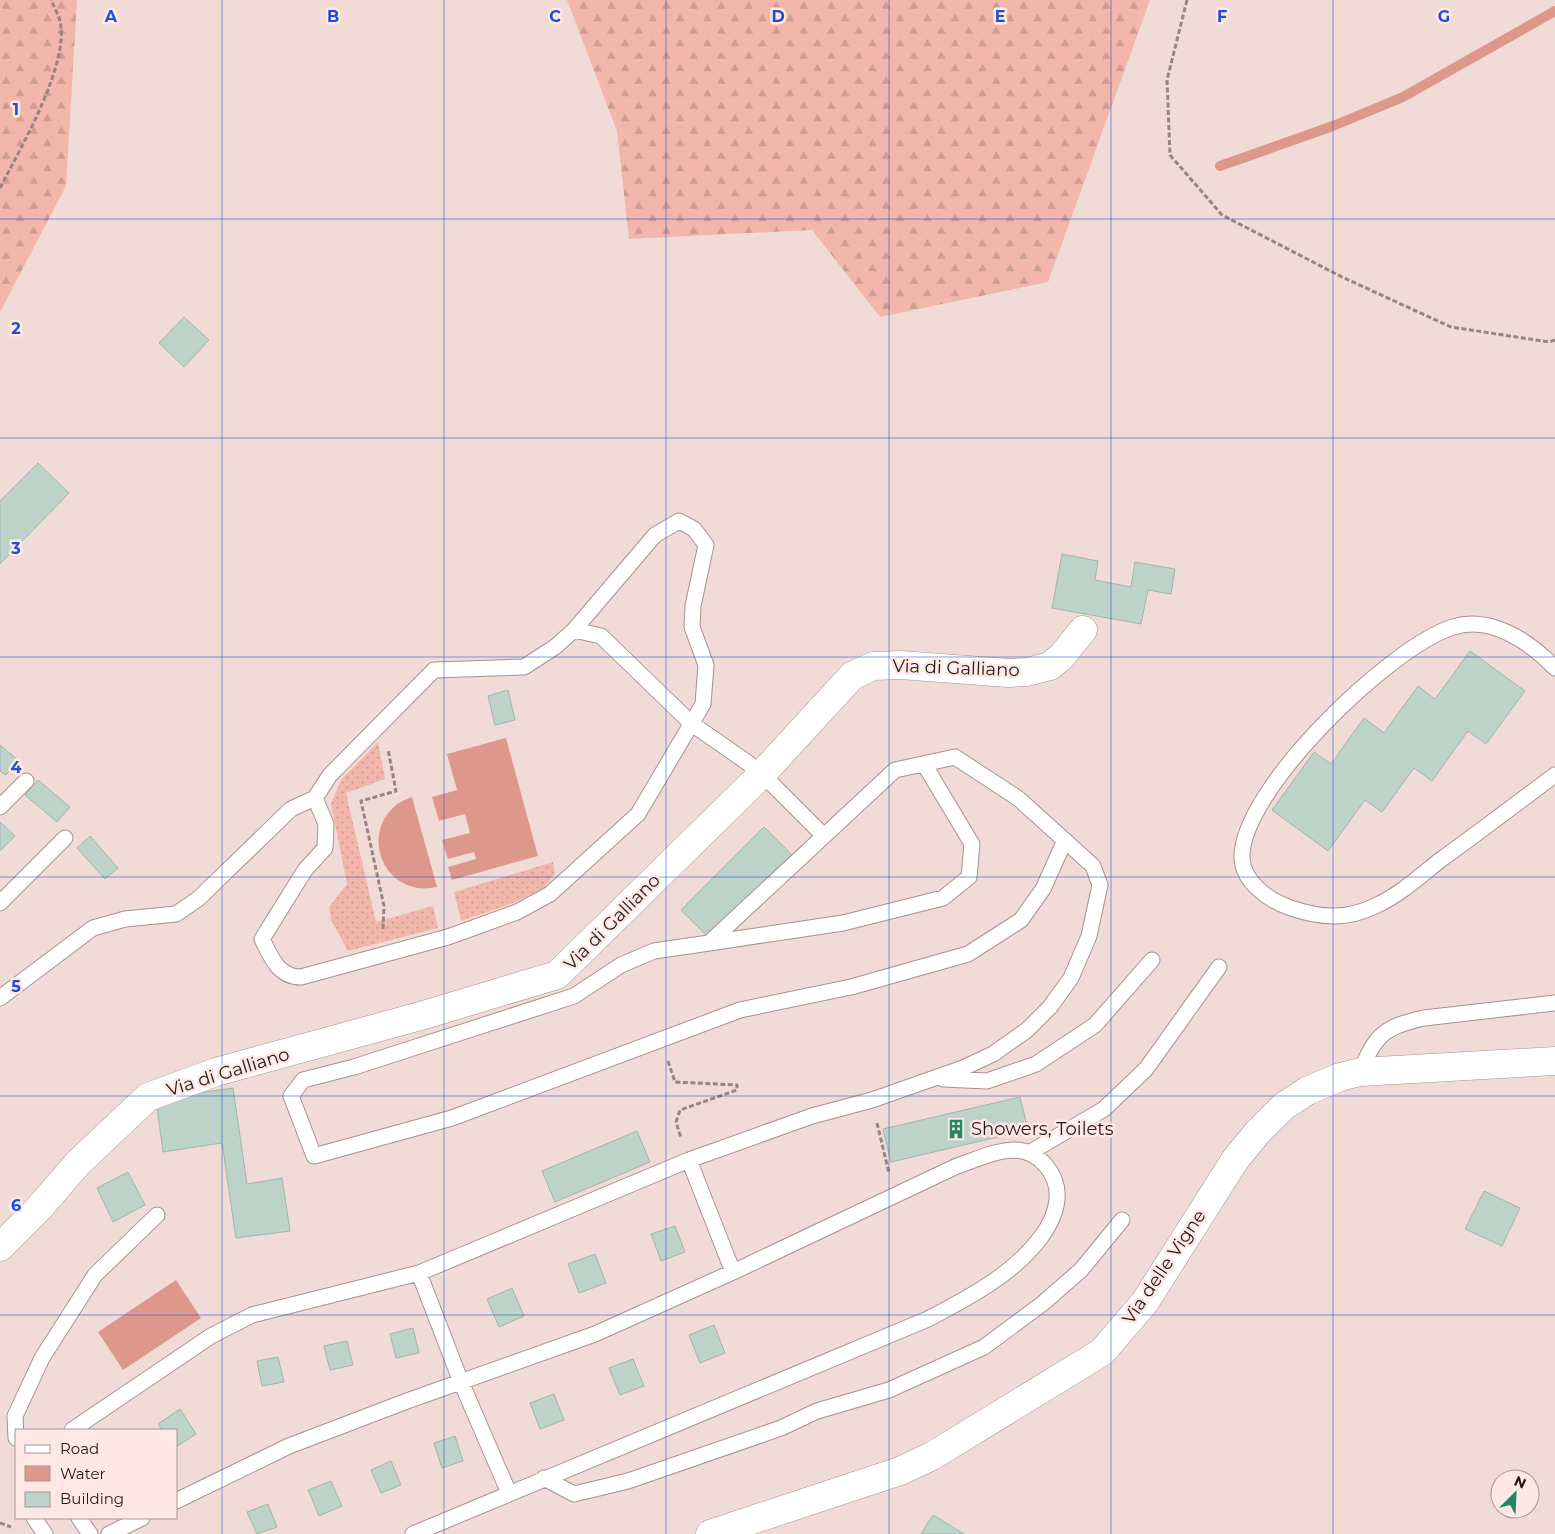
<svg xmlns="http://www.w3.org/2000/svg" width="1555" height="1534" viewBox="0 0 1555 1534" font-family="Montserrat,sans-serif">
  <defs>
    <pattern id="grass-dots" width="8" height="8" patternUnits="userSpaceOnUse" patternTransform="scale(1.25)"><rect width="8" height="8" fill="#f2b6ab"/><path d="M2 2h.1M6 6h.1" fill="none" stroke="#cf9c92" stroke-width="1.8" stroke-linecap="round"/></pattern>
    <pattern id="forest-firs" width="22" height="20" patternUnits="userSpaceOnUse" patternTransform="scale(1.25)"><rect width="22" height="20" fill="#f2b6ab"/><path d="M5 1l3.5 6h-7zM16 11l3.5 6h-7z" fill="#cf9c92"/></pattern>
  </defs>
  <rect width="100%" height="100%" fill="#f1dbd6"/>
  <path fill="url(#grass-dots)" d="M378 742 385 779 346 793 376 922 433 906 438 928 348 951 331 920 329 907 347 884 331 804 341 780Z
    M553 862 555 873 544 888 513 903 461 921 454 892Z"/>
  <path fill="url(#forest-firs)" d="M0 0H77L66 186 0 312Z
    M567 0H1150L1048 282 880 317 812 230 629 239 617 131Z"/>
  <path fill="#de988b" d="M506 738 538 856 452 880 448 867 476 859 474 852 448 859 442 840 470 833 465 814 439 821 432 797 457 790 447 754Z
    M412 797 437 887C431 888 424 889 418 888 378 882 365 831 395 806 399 802 407 799 412 797Z
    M176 1280 201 1318 123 1370 98 1332Z"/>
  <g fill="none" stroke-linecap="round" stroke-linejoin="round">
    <path stroke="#de988b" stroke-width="10" d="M1220 166 1333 126 1403 97 1555 11"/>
  </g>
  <path fill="#bdd2c8" stroke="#a2b5ab" d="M184 317 209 340 184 367 159 343Z
    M38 463 69 493 0 564V501Z
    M1062 554 1098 561 1095 580 1131 587 1135 562 1175 569 1171 594 1148 590 1141 624 1052 608Z
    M1470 651 1525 691 1486 744 1468 731 1432 781 1414 768 1382 812 1365 800 1328 851 1272 810 1314 752 1331 764 1364 718 1384 733 1418 686 1435 699Z
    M508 690 515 720 495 725 488 696Z
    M0 745 18 760 6 775 0 771Z
    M38 780 70 807 57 822 25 795Z
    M0 822 15 836 0 851Z
    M764 827 792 855 709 938 681 910Z
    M90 836 118 868 105 879 77 848Z
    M233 1088 247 1184 282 1178 290 1231 236 1238 222 1143 163 1152 156 1099Z
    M1020 1097 1028 1130 891 1162 883 1129Z
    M637 1131 650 1162 555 1202 542 1171Z
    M128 1172 145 1205 113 1222 97 1188Z
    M1484 1191 1520 1208 1502 1246 1465 1229Z
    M675 1226 685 1252 661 1261 651 1234Z
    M595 1254 606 1283 579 1293 568 1264Z
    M512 1288 524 1316 499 1327 487 1299Z
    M714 1325 725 1353 700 1363 689 1335Z
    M413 1328 419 1353 396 1358 390 1334Z
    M347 1341 353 1365 330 1370 324 1346Z
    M278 1357 284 1382 262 1386 257 1361Z
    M633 1359 644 1386 620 1395 609 1368Z
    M554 1394 564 1420 540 1429 530 1403Z
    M180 1409 196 1434 176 1447V1430H162L158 1424Z
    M455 1436 463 1461 442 1468 434 1443Z
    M391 1461 401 1485 381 1493 371 1470Z
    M331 1481 342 1506 319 1516 308 1490Z
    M268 1504 277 1527 257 1534 247 1512Z
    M933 1515 964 1534H921Z"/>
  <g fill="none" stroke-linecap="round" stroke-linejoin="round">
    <defs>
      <path id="lane" d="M574 630 655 535 679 521 694 529 706 545 693 606 692 627 706 665 703 704 638 814 550 894 517 912 448 937 301 977C278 977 271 957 262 939L305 870 325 848 326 824 315 798 330 775 434 670 524 667 555 647 574 630 601 636 692 724 748 763 773 785 824 836
        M1555 668C1530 642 1491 615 1453 627 1391 646 1240 791 1242 858 1243 883 1270 901 1291 908 1320 918 1347 920 1375 906 1398 896 1419 877 1439 861 1478 833 1516 804 1555 775
        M0 807 26 781
        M0 903 65 838
        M709 943 843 923 943 898 969 877 972 844 924 764
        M0 998 93 928 125 919 176 914 198 899 291 809 315 798
        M1360 1072C1376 1035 1383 1027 1424 1018L1555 1003
        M943 1079 987 1081 1036 1064 1095 1025 1152 960
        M1029 1153 1104 1109 1146 1069 1219 967
        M419 1273 461 1382 509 1493
        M72 1430 211 1336 252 1315 419 1273 689 1160 812 1116 872 1100 963 1068 993 1054 1027 1030 1050 1007 1071 978 1089 936 1100 885 1093 866 1019 799 955 757 895 770 709 943 654 951 621 965 574 996 354 1067 303 1080 291 1096 314 1156 452 1118 740 1010 851 987 968 954 1021 920 1043 889 1065 840
        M16 1438 15 1416 42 1358 95 1275 157 1215
        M544 1478 574 1494 628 1481 781 1428 817 1411 889 1390 984 1347 1042 1304 1081 1270 1122 1220
        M176 1501 289 1446 407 1401 595 1334 733 1272
        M34 1518 45 1534
        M79 1518 90 1534
        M109 1534 142 1518
        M413 1534 928 1319C968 1298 1014 1274 1041 1237 1049 1227 1056 1212 1057 1199 1059 1175 1040 1151 1015 1150 996 1150 975 1160 957 1166L733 1272 689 1160"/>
      <path id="street" d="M0 1247 40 1207 78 1163 148 1097 216 1072 424 1015 557 975 761 775 852 676 873 666 901 665 1008 673 1027 672 1050 666 1062 656 1083 630"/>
      <path id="secondary" d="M710 1534 900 1471 932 1456 1102 1352 1145 1302 1235 1160 1257 1133 1284 1106 1307 1091 1340 1077 1360 1072 1555 1061"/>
    </defs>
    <use href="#lane" stroke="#a7928e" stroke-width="17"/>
    <use href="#street" stroke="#a7928e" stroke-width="29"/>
    <use href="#secondary" stroke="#a7928e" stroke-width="29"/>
    <path stroke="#958682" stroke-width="3" stroke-dasharray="5 2.5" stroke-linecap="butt" d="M1187 0 1167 80 1170 155 1222 215 1342 277 1451 327 1549 342 1555 340
      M0 188C20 149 70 64 60 21 58 14 54 7 51 0
      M383 929 384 906 361 801 396 791 388 749
      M668 1061 675 1082 737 1085V1090L680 1110 676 1122 681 1138
      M877 1123 889 1173
      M0 1523 11 1527"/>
    <use href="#lane" stroke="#fff" stroke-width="15"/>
    <use href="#street" stroke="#fff" stroke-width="28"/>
    <use href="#secondary" stroke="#fff" stroke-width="28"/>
  </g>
  <path fill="none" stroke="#1d4ed8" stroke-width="1" stroke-opacity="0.55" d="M222 0V1534M444 0V1534M666 0V1534M889 0V1534M1111 0V1534M1333 0V1534M0 219H1555M0 438H1555M0 657H1555M0 877H1555M0 1096H1555M0 1315H1555"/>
  <defs>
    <symbol id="building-bare" viewBox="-9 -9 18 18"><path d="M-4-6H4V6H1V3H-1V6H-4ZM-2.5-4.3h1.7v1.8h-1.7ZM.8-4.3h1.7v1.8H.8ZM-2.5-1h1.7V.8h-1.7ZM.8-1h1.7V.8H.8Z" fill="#208763" stroke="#ffe8e4" stroke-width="2.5" paint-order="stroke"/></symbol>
  </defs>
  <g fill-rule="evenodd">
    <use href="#building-bare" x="942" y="1115" width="28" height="28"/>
  </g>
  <g text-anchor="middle" stroke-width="5" stroke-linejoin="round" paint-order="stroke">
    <g font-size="18" fill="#211a18" stroke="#ffe8e4">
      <text transform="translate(956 668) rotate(2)" y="6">Via di Galliano</text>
      <text transform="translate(612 922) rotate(-45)" y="6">Via di Galliano</text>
      <text transform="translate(228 1072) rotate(-17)" y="6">Via di Galliano</text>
      <text transform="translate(1164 1267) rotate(-56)" y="6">Via delle Vigne</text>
    </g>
    <g font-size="18" fill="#211a18" stroke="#ffe8e4" text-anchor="start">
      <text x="971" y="1135">Showers, Toilets</text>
    </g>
  </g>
  <g font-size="16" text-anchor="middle" font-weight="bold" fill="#1d4ed8" stroke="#ffe8e4" stroke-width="5" stroke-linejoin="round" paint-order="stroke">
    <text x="111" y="22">A</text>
    <text x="333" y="22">B</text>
    <text x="555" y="22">C</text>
    <text x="778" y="22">D</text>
    <text x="1000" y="22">E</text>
    <text x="1222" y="22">F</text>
    <text x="1444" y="22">G</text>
    <text x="16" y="115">1</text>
    <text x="16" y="334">2</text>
    <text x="16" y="554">3</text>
    <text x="16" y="773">4</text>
    <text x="16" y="992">5</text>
    <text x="16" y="1211">6</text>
  </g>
  <rect x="15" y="1429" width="162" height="90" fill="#ffe8e4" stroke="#a69692"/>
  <rect x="25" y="1445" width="25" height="8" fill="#ffffff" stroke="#a69692"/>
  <text x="60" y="1454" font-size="15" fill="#211a18">Road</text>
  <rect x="25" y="1466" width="25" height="15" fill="#de988b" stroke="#a69692"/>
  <text x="60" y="1479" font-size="15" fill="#211a18">Water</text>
  <rect x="25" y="1492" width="25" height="15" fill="#bdd2c8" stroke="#a69692"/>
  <text x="60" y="1504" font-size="15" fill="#211a18">Building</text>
  <g transform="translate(1515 1494) rotate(24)"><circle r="24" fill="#ffe8e4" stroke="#a69692"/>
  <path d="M0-4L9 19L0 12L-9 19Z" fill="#208763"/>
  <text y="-8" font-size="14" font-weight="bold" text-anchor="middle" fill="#211a18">N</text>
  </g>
</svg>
